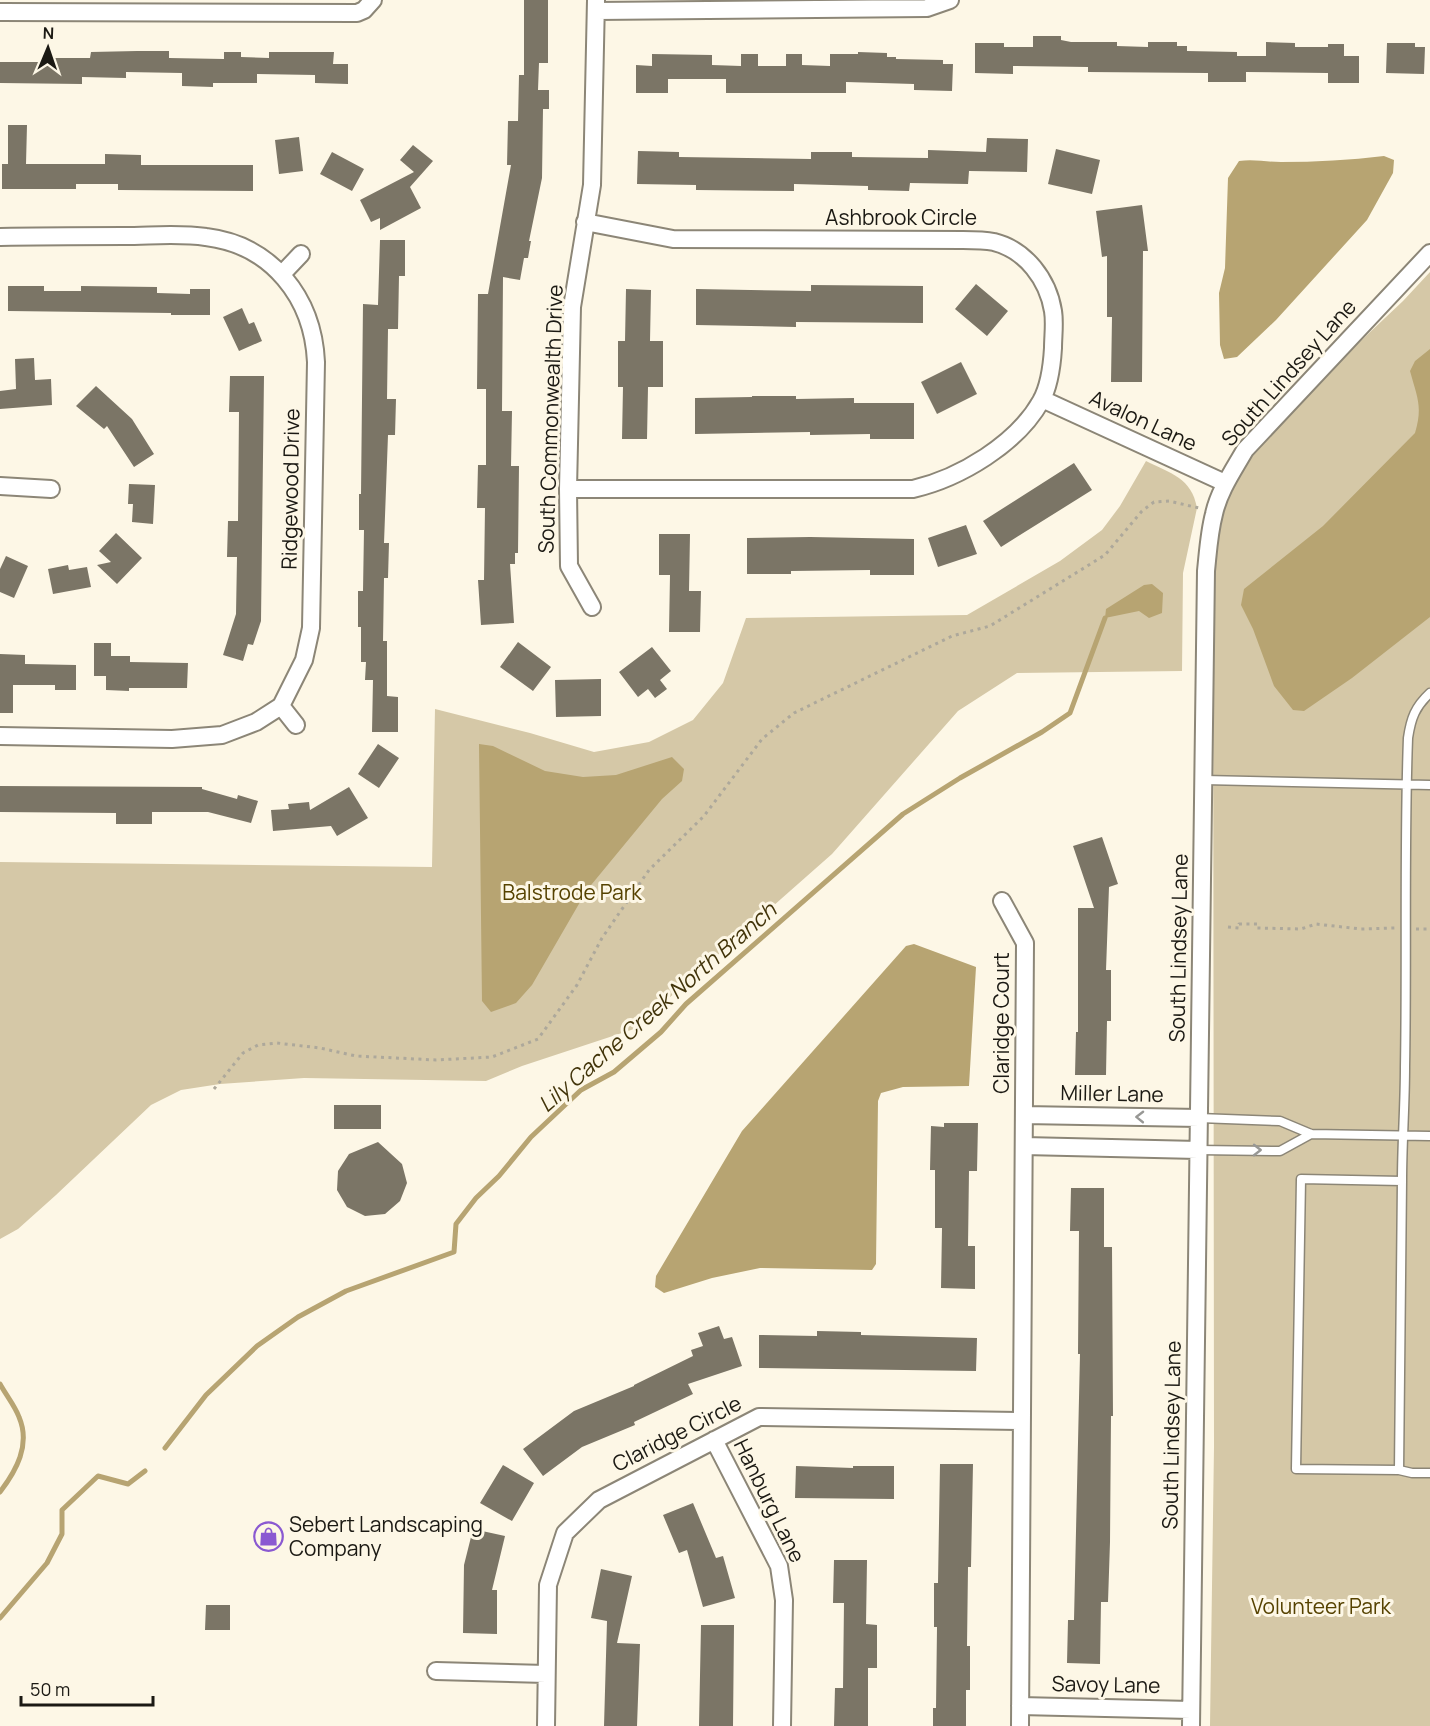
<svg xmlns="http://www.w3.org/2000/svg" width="1430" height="1726" viewBox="0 0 1430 1726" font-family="Manrope,sans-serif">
  <rect width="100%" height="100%" fill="#fdf7e6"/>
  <path fill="#d5c8a7" d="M1430 272V1726H1210L1214 1447 1213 519 1245 450 1403 301Z
    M1146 461C1170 473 1192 478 1197 508L1183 573 1182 671 1017 673 958 711 832 854 634 1029 522 1066 486 1081 304 1078 220 1084 181 1090 151 1105 56 1195 18 1229 0 1239V862L432 867 435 709 530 733 594 752 649 742 693 720 723 683 746 618 967 615 1060 561 1102 530 1120 506Z"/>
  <path fill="#b7a472" d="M1384 156 1394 160 1393 173 1367 220 1276 320 1237 357 1224 359 1220 345 1219 293 1225 268 1228 178 1239 161C1254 159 1267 162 1281 162 1316 162 1350 160 1384 156Z
    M1430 349V617L1352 678 1304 711 1293 710 1274 686 1253 629 1241 605 1244 589 1323 526 1415 433C1423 406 1417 397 1410 371L1415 361Z
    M1152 584 1163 593 1162 613 1149 618 1139 611 1105 618 1106 609 1144 585Z
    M479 744 493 746 545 771 583 777 616 775 672 757 684 769 682 781 662 799 587 890 532 985 516 1003 491 1012 482 1001Z
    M914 944 976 967 969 1086 903 1087 881 1093 878 1101 876 1264 872 1270 760 1268 712 1278 664 1293 655 1287 656 1276 742 1131 906 946Z"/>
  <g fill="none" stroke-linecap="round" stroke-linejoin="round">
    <path stroke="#b7a472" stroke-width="5" d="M0 1384C6 1395 15 1406 19 1417 31 1445 16 1471 0 1492
      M165 1448 206 1395 257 1346 298 1317 346 1291 454 1252 456 1224 476 1198 499 1176 531 1137 581 1090 614 1072 661 1032 686 1004 903 814 960 778 1042 732 1070 713 1105 618
      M0 1618 47 1563 62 1534V1510L98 1476 128 1484 145 1471"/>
  </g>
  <path fill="#7b7566" d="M524 0H548V63H539L538 90H549V109H543L542 178 529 241H531L528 258H524L520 280 503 277 502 411H512L511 466H519L518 553H515V564H510L514 623 481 625 478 580H484L485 508H477L478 465H486V389H477L478 294H488L511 165H507L508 121H518L519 75H524Z
    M1033 36H1061V40L1071 42H1117V46L1148 47V42H1177V46H1187V51L1237 52V56H1266V42L1295 43V47H1328V44H1344V56H1359V83H1328V73L1246 72V82H1208V73L1088 72V67L1013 66V74L975 73V43H1004V47H1033Z
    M1387 43H1415V47H1425L1424 74 1386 73Z
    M137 51H169V58L224 59V52H241V57L269 58V52H334L333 64H348V84L315 83V75L257 74V83H213V87L182 86V73L126 72V78L82 77V84L0 83V62H47V58H90L91 52Z
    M858 52 887 53V57H896V59L943 60V64H953L952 91 914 90V84L846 82V93H726V79H668V93H636V65L652 66V54L712 55V65L741 66V54H758V66H786V54H802V65L830 66V54H858Z
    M8 125H27L26 164H105V154L141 155V165H253V191L118 190V184H76V189H2V164H8Z
    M299 137 303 171 279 174 275 140Z
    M987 138 1028 139 1027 172 969 171 968 184 910 183 909 191 868 190V186L794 184V191L696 190V185L637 184 638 151 679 152V157L811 159V152H852V157L928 158V150L986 152Z
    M413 145 433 161 410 187 421 208 380 230V218L371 222 360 200 414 172 400 160Z
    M1056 149 1100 160 1092 194 1048 184Z
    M332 152 364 169 352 191 320 174Z
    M1142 205 1148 251H1143L1142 382H1111L1112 317H1107V256L1102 257 1096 211Z
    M380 240H405V276H399L398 329H388L387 399H396L395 435H388L384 543H389L388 578H384L383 641H387V696L398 697V732H372L373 680H365L366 662H361V627H358V591H363L364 530H359V494H361L363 304 378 305Z
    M976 284 1008 311 987 336 955 309Z
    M811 285 923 286V323L796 322V327L696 325V289L811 291Z
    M8 286H44V291H81V286L157 287V293L190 294V289H210V315H171V313L8 311Z
    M626 289 651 290 650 341H663V387H648L647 439H622L623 387H618V341H625Z
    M242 308 249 324 254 322 262 341 239 351 223 317Z
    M34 358 35 380 51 379 52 405 0 409V391L16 389 15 359Z
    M961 362 977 394 937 414 921 382Z
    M230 376H264L261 621 253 645 248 644 243 661 223 655 236 614 237 557H227L228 521H238L239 412H229Z
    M96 386 132 419 154 454 134 467 107 426 104 429 76 406Z
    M752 396H796V399L854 398V403H914V439H870V434L810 435V432L695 434V398L752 397Z
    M1074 463 1092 490 1001 547 983 521Z
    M129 484 155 485 153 524 132 522 133 504H128Z
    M966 525 977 554 938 567 928 538Z
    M116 533 142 558 117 584 97 565 111 562 99 551Z
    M659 534H690L689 591H701L700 632H669L670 575H659Z
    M810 537 914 539V575H870V570L791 571V574H747V538Z
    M6 556 28 566 14 598 0 592V569Z
    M68 565 69 570 87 567 91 587 53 594 48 569Z
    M518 642 551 667 533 691 500 667Z
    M94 643H111V656H130V662L188 663 187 688H129V691L106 690V676H94Z
    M652 647 671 671 660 680 667 689 655 698 648 689 638 697 619 672Z
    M0 654 25 655V664L76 665V690H55V685H13V713H0Z
    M601 679V716L556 717 555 680Z
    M378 744 399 758 379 788 358 774Z
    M0 786 202 787V789L237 799 238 795 258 801 251 823 208 812H152V824H116V813L0 812Z
    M349 787 368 818 337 836 331 826 273 831 271 810 289 809 288 804 309 802 310 810Z
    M1102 837 1118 884 1109 887 1106 970H1111V1021H1107L1106 1075H1075L1076 1032H1078V908H1094L1073 846Z
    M334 1105H381V1129H334Z
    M944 1123H978L977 1171H969L968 1246H975V1289L941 1288 942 1228H935V1170H930L931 1126 944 1127Z
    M378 1142 402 1164 407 1183 400 1201 385 1214 365 1216 347 1207 337 1190 338 1171 349 1154Z
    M1071 1188H1104V1247H1112L1113 1416H1111L1110 1542 1108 1602H1101L1100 1664 1067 1663 1068 1620H1074L1080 1354H1078L1079 1231H1070Z
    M719 1326 724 1339 732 1337 742 1366 688 1384 693 1394 634 1422 635 1425 582 1447 543 1476 523 1449 574 1411 634 1386V1385L693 1356 691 1350 703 1346 698 1333Z
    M817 1331 861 1332V1335L977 1338 976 1371 759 1368V1335L817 1336Z
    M940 1464H973L971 1567H968L967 1646H970V1690H966V1726H933V1708H936L937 1627H934V1583H938Z
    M503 1465 534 1483 512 1521 480 1503Z
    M796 1466 853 1468V1466H894V1499L795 1498Z
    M693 1503 716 1558 723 1556 735 1598 703 1607 687 1550 679 1553 663 1515Z
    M473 1529 505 1536 492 1590H497V1634L463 1633 464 1565Z
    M834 1560H867L866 1624 877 1625V1668H868V1726H834L835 1688H843L844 1603H833Z
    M601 1569 632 1576 617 1643 640 1644 637 1726H604L607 1621 591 1618Z
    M206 1605H230V1630H205Z
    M701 1625H734L733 1726H699Z"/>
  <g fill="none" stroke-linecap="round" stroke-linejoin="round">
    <defs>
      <path id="service" d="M1204 780 1430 785
        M1199 1118 1280 1121 1311 1134 1430 1136
        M1198 1150 1280 1151 1311 1134
        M1402 1181 1301 1179 1296 1469 1399 1470 1402 1181C1402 1143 1405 1105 1405 1067 1407 957 1404 847 1408 738 1411 718 1415 707 1430 693
        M1399 1470 1412 1473H1430"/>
      <path id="minor" d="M596 11 927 8 950 0
        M0 12 357 13 364 10 373 0
        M0 237C41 236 82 236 124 236 151 236 179 233 206 237 272 245 313 298 316 362L311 628 304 660 281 706 256 722 222 735 172 739 0 736
        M282 274 301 254
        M1042 399 1225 483
        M0 486 51 489
        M568 489H913C960 478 1017 444 1041 401 1050 385 1052 365 1053 348 1053 336 1055 323 1053 311 1048 280 1026 250 994 242 984 240 973 240 963 240L673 239 585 222
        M592 607 569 566 568 489 572 307 592 185 596 0
        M281 706 296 725
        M1002 901 1025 943 1020 1726
        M1024 1115 1199 1118
        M1024 1146 1198 1150
        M714 1440 779 1566 784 1600 782 1726
        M436 1671 546 1674
        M1020 1706 1191 1710
        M546 1726 548 1585 565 1533 599 1500 759 1417 1021 1421
        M1191 1726 1206 571C1208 552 1209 533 1214 514 1219 491 1233 471 1245 450L1430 253"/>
    </defs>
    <use href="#service" stroke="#8c8677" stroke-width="11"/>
    <use href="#minor" stroke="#8c8677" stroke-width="20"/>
    <path stroke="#ada89b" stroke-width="3" stroke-dasharray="3 4.5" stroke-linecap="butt" d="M1228 927 1239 928V924H1257V928L1301 929 1316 924 1361 929 1395 928
      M1416 929H1430
      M214 1089 243 1053 258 1045 277 1043 320 1048 356 1056 436 1060 492 1057 538 1039 577 985 602 938 649 870 704 816 762 739 794 713 952 636 990 626 1105 555 1142 511 1154 502 1169 501 1199 508"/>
    <use href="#service" stroke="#fff" stroke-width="8"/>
    <use href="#minor" stroke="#fff" stroke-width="16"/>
  </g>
  <defs><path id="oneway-chevron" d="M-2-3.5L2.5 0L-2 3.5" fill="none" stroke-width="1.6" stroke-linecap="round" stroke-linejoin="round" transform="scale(1.5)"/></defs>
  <g stroke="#989895">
    <use href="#oneway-chevron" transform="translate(1140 1117) rotate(-179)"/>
    <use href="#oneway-chevron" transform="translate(1257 1150)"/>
  </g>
  <defs>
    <symbol id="shop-ring" viewBox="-11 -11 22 22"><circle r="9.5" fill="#fdf7e6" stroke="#8a59d1" stroke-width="1.5"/><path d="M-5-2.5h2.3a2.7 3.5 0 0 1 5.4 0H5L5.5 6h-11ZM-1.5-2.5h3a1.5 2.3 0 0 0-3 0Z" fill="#8a59d1"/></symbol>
  </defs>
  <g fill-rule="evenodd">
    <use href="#shop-ring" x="252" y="1520" width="33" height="33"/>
  </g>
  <g text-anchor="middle" stroke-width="6" stroke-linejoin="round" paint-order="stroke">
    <g font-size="21" fill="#1b1913" stroke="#fdf7e6">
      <text x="901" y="225">Ashbrook Circle</text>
      <text transform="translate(1289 373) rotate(-48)" y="7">South Lindsey Lane</text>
      <text transform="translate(551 419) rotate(-88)" y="7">South Commonwealth Drive</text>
      <text transform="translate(1143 421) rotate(25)" y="7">Avalon Lane</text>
      <text transform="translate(291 489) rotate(-89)" y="7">Ridgewood Drive</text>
      <text transform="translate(1179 948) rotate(-89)" y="7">South Lindsey Lane</text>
      <text transform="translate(1002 1023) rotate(-90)" y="7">Claridge Court</text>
      <text transform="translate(1112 1094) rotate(1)" y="7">Miller Lane</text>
      <text transform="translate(677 1434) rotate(-27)" y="7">Claridge Circle</text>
      <text transform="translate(1172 1435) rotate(-89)" y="7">South Lindsey Lane</text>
      <text transform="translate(769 1501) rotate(64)" y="7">Hanburg Lane</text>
      <text transform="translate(1106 1685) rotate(1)" y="7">Savoy Lane</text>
    </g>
    <g font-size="21" fill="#564200" stroke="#fdf7e6">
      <text x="572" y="900">Balstrode Park</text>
      <text x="1321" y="1614">Volunteer Park</text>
    </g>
    <g font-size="21" fill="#1b1913" stroke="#fdf7e6" text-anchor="start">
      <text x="289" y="1532">Sebert Landscaping<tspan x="289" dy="24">Company</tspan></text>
    </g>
    <g font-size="22" font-style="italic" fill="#42340a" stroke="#fdf7e6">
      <text transform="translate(657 1007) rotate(-41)" y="8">Lily Cache Creek North Branch</text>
    </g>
  </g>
  <g transform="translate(48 48) rotate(2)" stroke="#fdf7e6" stroke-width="4.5" paint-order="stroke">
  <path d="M0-4.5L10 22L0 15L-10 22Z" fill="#1b1913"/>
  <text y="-9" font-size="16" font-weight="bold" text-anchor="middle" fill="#1b1913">N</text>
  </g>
  <path d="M21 1696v9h132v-9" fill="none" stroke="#1b1913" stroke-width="3"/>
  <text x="30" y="1696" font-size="18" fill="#1b1913" stroke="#fdf7e6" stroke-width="4.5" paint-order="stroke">50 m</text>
</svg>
